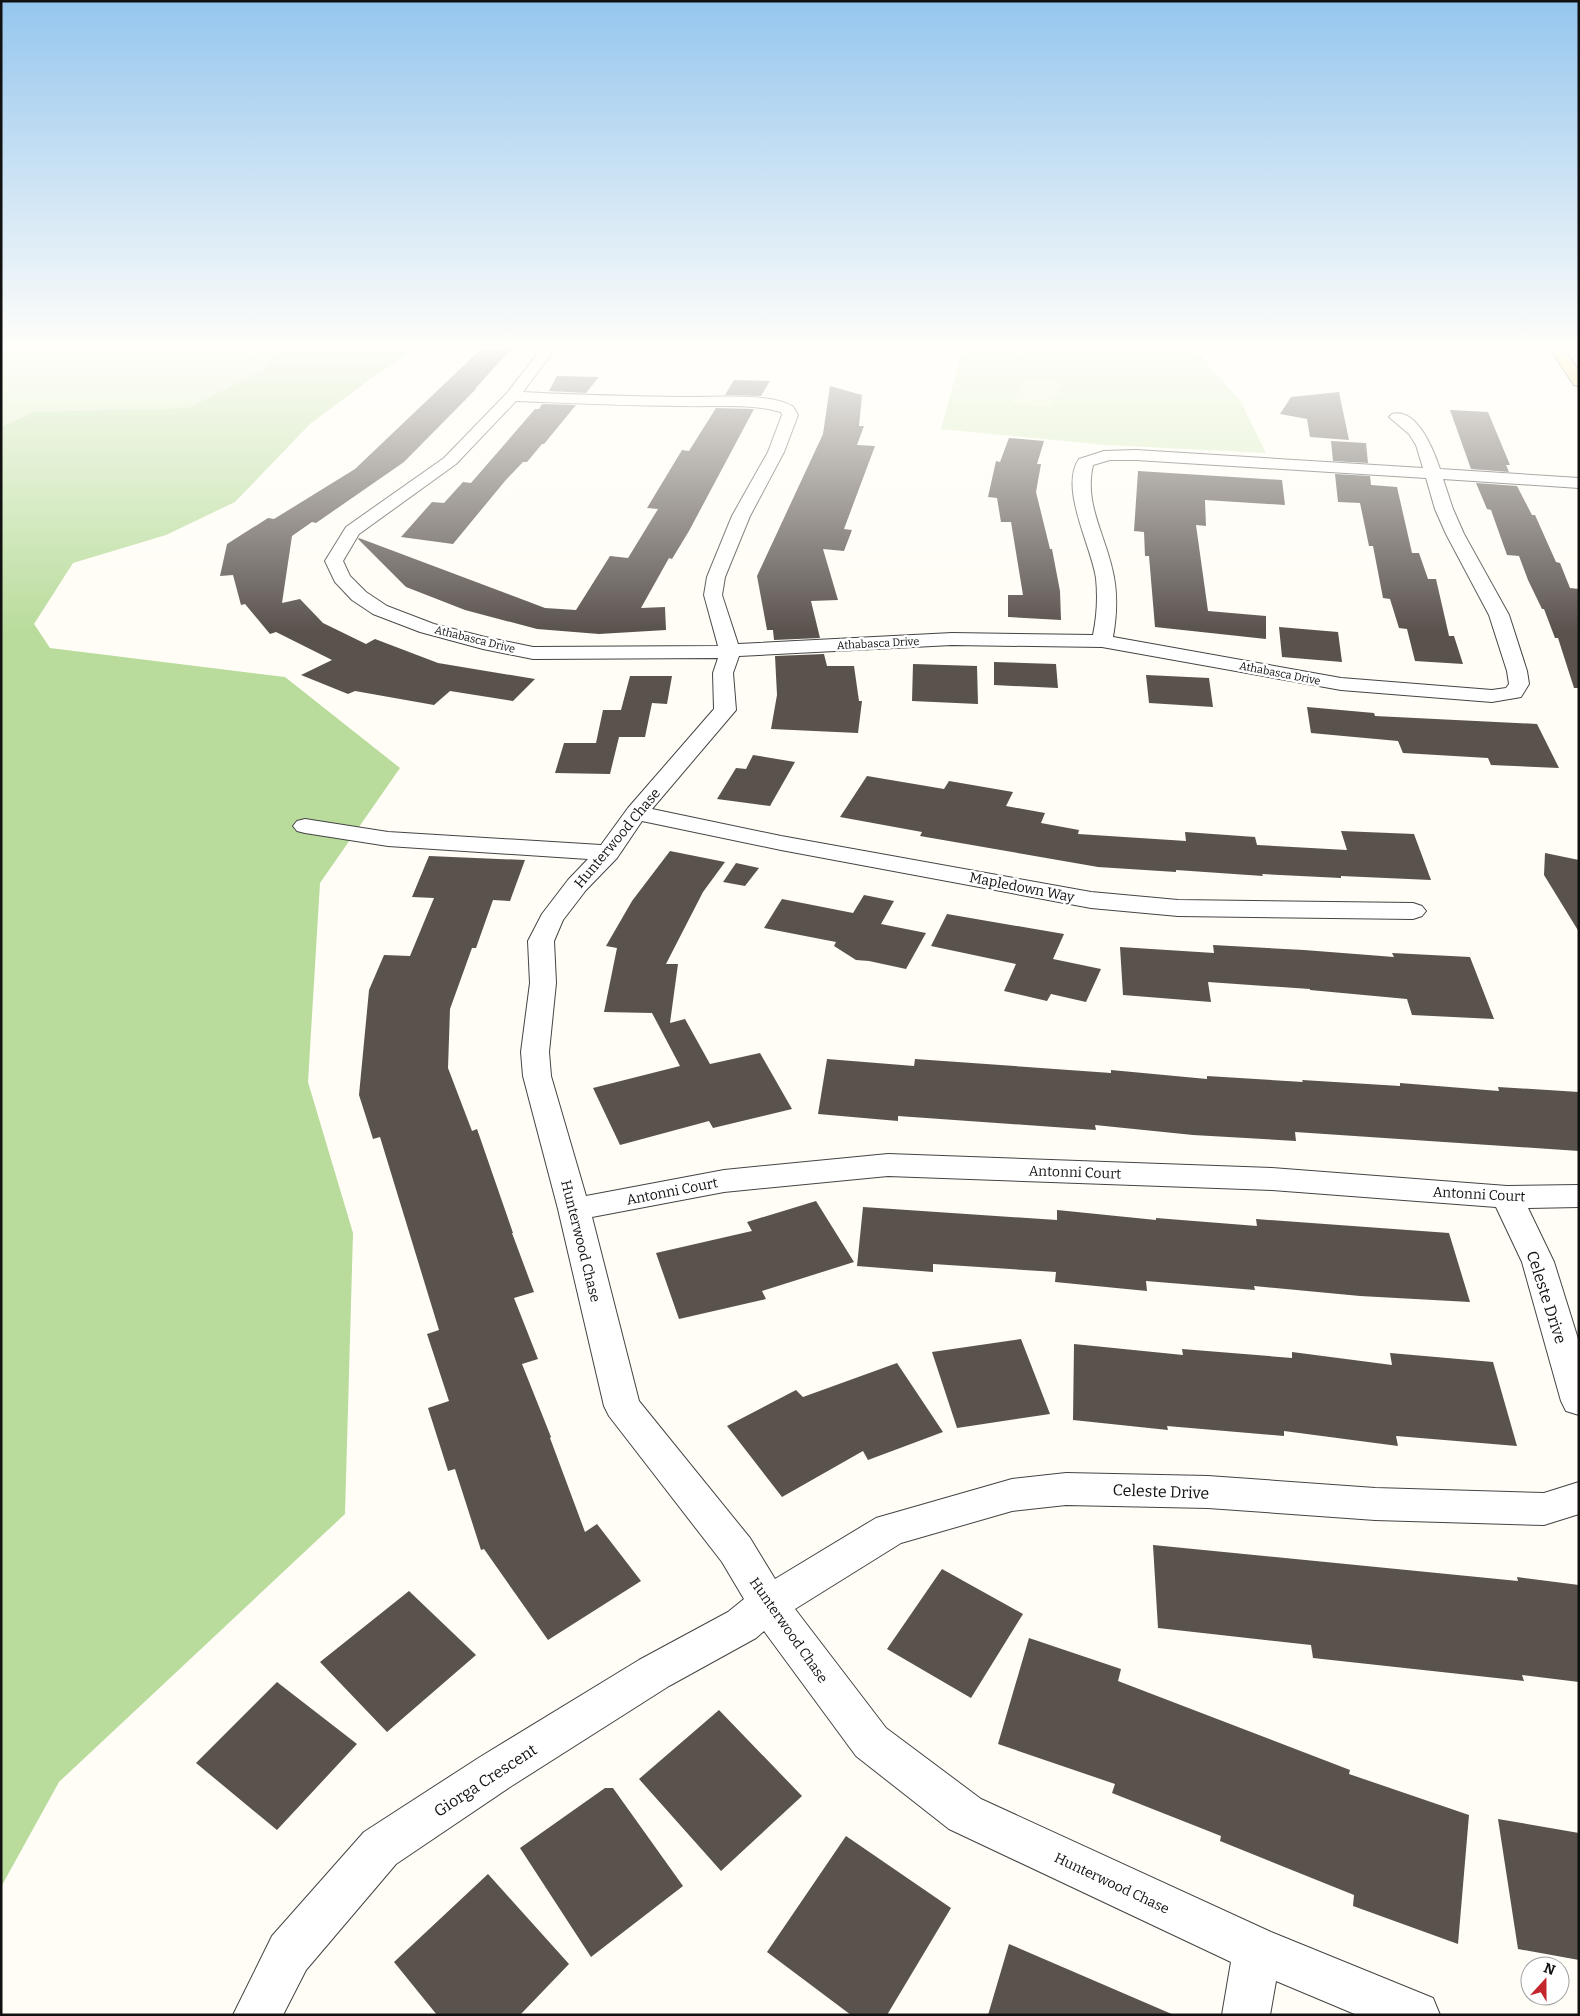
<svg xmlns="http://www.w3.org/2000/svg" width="1580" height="2016" viewBox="0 0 1580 2016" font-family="Bitter,serif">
  <rect width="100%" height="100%" fill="#fffdf5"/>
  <path fill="#d5ebbd" d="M1 349H283L263 370 188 408 33 412 1 427Z
    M963 349H1195L1241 402 1266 453 1106 445 941 429Z"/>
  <path fill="#b9dc9c" d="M283 349H415L373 377 310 424 235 502 166 535 73 563 34 624 50 648 285 677 400 768 320 883 308 1082 353 1233 345 1514 59 1782 1 1887V427L33 412 188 408 263 370Z"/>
  <path fill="#e6f2cf" d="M1025 379 1062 382 1051 407 1012 403Z"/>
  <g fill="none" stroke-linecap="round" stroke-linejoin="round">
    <path stroke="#3f96cf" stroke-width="4.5" d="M1 354V358"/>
  </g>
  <path fill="#5a524d" d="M481 349H511L475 389H476L404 462 316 523 312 522 292 536 282 603 300 599 323 623 366 644 375 639 438 663 535 679 513 701 450 691 434 705 355 691 348 694 301 675 332 660 276 632 270 634 245 604 241 605 233 575 220 576 227 544 268 518 274 519 355 469Z
    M557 376 599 377 586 393 549 391Z
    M734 380 770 381 761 396 725 395Z
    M830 386 862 395 859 426H864L857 445 875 446 844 529 852 530 844 551 823 549 838 600 811 601 820 638 774 640 773 630H767L757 576 823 434Z
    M1339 392 1349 440 1310 437 1307 419 1280 414 1291 397Z
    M542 404 576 405 544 444H542L527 462H523L505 481 453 544 401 537 432 502 444 503 463 482 471 483 535 409H539Z
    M716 408 754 409 689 531 672 559 669 558 641 608 665 607 666 630 599 634 537 629 465 610 406 587 358 539 359 538 545 608 576 610 610 556 628 558 658 509 647 508 682 450 689 451Z
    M1450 410 1488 412 1510 465H1506L1509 472 1471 469Z
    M1009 438 1044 441 1037 464H1041L1036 492 1050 549H1052L1060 591 1061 620 1008 617V595H1023L1011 522H1001L997 498 988 497 996 461 1000 462Z
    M1331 441 1366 443 1368 463 1333 461Z
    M1138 471 1282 480 1285 505 1205 500 1206 526 1196 525 1208 611 1266 616V639L1155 627 1149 556H1145L1144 532 1134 531Z
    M1335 474 1370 476 1371 485 1397 487 1412 553H1419L1428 579H1436L1449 636H1454L1463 664 1415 661 1407 629 1399 628 1390 599 1383 598 1373 546H1369L1360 503 1338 502Z
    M1476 483 1517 486 1532 515H1535L1556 562 1560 563 1570 588 1579 589V688H1574L1558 638H1555L1544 609H1542L1528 580 1519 556 1507 555 1491 510 1487 509Z
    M1279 627 1338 632 1342 662 1282 657Z
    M824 654 827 666H854L859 701H862L858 733 771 729 777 695 775 656Z
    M994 662 1056 664 1058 688 994 685Z
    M913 664 977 666 978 704 912 701Z
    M1146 675 1209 678 1213 707 1149 703Z
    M630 676H672L667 704 652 703 645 737H619L610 774 555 773 564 743H596L603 710H621Z
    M1307 707 1374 713 1375 716 1537 724 1559 768 1491 765 1488 758 1403 753 1398 741 1311 733Z
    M753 755 795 762 770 806 717 799 736 768 746 769Z
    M867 776 944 789 949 781 1013 792 1006 806 1045 813 1041 823 1079 830 1078 834 1186 841 1185 832 1255 837 1257 845 1347 850 1341 831 1414 834 1431 880 1341 876V878L1262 874 1263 876 1176 870V872L1098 867 920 836 922 832 840 817Z
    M670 851 725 862 703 892 666 964H678L670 1023 685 1019 710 1064 760 1053 792 1109 713 1128 709 1121 620 1145 593 1088 680 1066 652 1013 604 1012 617 948 606 946 632 901Z
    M1545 853 1579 860V932L1544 875Z
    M429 856 525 860 510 901 493 900 476 948H472L450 1009 448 1068 472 1131 477 1129 513 1233H512L534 1292 514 1298 538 1359 522 1364 551 1437 550 1438 585 1532 597 1524 641 1581 548 1640 484 1549 481 1550 455 1469 448 1471 428 1408 449 1401 427 1334 439 1330 380 1137 373 1139 359 1095 369 990 384 955 410 956 434 898 412 897Z
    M736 863 759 868 745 886 723 882Z
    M864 895 894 901 881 924 926 933 906 969 869 961 856 960 834 946 836 942 764 928 782 899 853 913Z
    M947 914 1064 934 1053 959 1101 969 1086 1002 1051 994 1047 1001 1004 991 1016 964 931 946Z
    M1213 945 1304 950 1394 957 1392 953 1470 957 1494 1019 1412 1015 1407 999 1310 990V989L1208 982 1211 1002 1123 995 1120 947 1214 953Z
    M827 1059 914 1066 915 1059 1111 1073V1070L1207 1079V1076L1303 1082 1302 1080 1400 1086V1083L1499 1091 1498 1087 1579 1092V1151L1295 1132 1296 1141 1193 1135 1095 1125 1096 1130 898 1116V1121L818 1114Z
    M816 1201 854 1262 762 1291 766 1299 679 1319 656 1253 752 1231 747 1222Z
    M863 1207 1057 1220V1210L1156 1220V1218L1257 1226 1256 1219 1449 1233 1470 1302 1360 1296 1254 1286 1255 1290 1146 1281 1147 1291 1055 1282 1056 1272 933 1264V1272L857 1266Z
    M1021 1339 1050 1414 957 1428 932 1352Z
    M1074 1344 1183 1355 1182 1349 1292 1358V1352L1392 1365 1390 1353 1493 1362 1517 1446 1396 1436 1398 1446 1284 1431V1436L1167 1426 1168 1430 1073 1420Z
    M897 1363 943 1432 868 1460 863 1451 782 1497 727 1426 796 1390 803 1397Z
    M1153 1545 1518 1581 1517 1577 1579 1585V1682L1522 1675 1524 1681 1313 1658 1311 1645 1158 1628Z
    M942 1569 1023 1614 971 1698 887 1649Z
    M409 1591 476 1655 387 1732 320 1662Z
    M1029 1638 1121 1669 1118 1681 1350 1770 1349 1774 1469 1815 1458 1944 1353 1906 1354 1895 1220 1841 1221 1836 1112 1793 1115 1784 998 1744Z
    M277 1682 357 1744 277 1830 196 1763Z
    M719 1710 802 1796 721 1871 639 1779Z
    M605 1788H613L683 1886 591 1957 520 1848Z
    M1498 1819 1579 1833V1960L1518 1949Z
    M846 1836 951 1908 887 2015H851L767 1952Z
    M488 1874 569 1964 520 2015H437L394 1962Z
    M1009 1944 1174 2015H988Z"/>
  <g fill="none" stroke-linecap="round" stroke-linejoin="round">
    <defs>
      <path id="minor" d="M541 349H555L523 392C575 395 626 396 678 397 705 398 770 392 792 406 794 407 796 412 798 415L784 452 750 516 725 577 722 595 738 644 952 633 1093 635C1097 616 1098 597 1096 578 1091 545 1059 488 1079 459L1104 451 1136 450 1423 468 1416 445 1409 434 1389 417 1392 414C1417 407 1434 451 1440 469L1579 478V488L1443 479 1453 509 1464 534 1509 615 1527 671 1529 684 1521 697 1492 702 1341 690 1102 647 952 645 739 656 733 673 736 710 652 809 781 836 1091 892 1178 900 1413 903 1422 906 1426 911 1422 916 1413 919 1178 916 1091 908 781 850 642 821 617 858 586 890 563 920 554 941 556 983 549 1052 551 1076 586 1196 724 1170 888 1154 1272 1168 1507 1186 1579 1185V1207L1528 1208 1554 1262 1579 1342V1415L1566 1411 1561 1401 1522 1262 1496 1207 1272 1190 888 1176 724 1192 592 1217 639 1401 750 1538 775 1579 876 1518 1012 1479 1066 1473 1208 1476 1375 1488 1544 1493 1579 1482V1514L1544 1525 1375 1520 1208 1508 1066 1505 1012 1511 901 1543 795 1609 886 1728 981 1799 1271 1932 1433 1998 1440 2015H1357L1276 1981 1270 2015H1222L1231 1962 949 1829 856 1756 764 1631 756 1638 669 1686 510 1787 396 1864 306 1970 283 2015H233L272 1936 364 1832 480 1757 639 1660 728 1612 744 1599 722 1562 609 1416 604 1406 558 1209 523 1076 521 1052 530 983 528 941 542 914 568 880 588 859 388 846 305 833 297 831 293 826 297 821 305 819 388 832 601 845 628 808 714 709 713 673 718 658 533 659 483 649 420 632 373 614 352 600 335 582 325 561 346 527 444 458 507 393ZM516 401C572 403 629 406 685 406 717 407 750 403 781 412L782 415 768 452 732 516 707 577 704 595 718 646 533 647 485 637 434 624 387 606 366 592 350 576 343 561 359 534 456 464ZM1110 460H1136L1426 478 1435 509 1446 534 1489 615 1507 671 1509 684 1506 688 1492 690 1341 678 1113 637C1117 614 1118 591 1112 568 1104 533 1084 502 1093 465Z"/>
      <path id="major" d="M1550 349H1564L1579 371V386L1574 385Z"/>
    </defs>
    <use href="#minor" stroke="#444" stroke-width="2"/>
    <use href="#major" stroke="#222" stroke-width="2"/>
    <use href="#minor" fill="#fff" fill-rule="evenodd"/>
    <use href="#major" fill="#f9d66b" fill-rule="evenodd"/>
  </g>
  <linearGradient id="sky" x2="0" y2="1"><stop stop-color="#95c6ee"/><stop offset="0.55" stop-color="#fffefa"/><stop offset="1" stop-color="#fffefa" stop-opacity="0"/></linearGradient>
  <rect width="1580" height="631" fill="url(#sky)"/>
  <g text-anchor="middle" stroke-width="5" stroke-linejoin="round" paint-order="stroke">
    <g font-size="11" fill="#111" stroke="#fff">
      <text transform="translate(475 639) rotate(14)" y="4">Athabasca Drive</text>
      <text transform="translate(878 643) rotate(-3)" y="4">Athabasca Drive</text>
      <text transform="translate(1280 673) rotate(11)" y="4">Athabasca Drive</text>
    </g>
    <g font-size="14" fill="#111" stroke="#fff">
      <text transform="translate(617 838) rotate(-50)" y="5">Hunterwood Chase</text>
      <text transform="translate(1022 887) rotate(11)" y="5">Mapledown Way</text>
      <text transform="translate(1075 1172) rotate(2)" y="5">Antonni Court</text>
      <text transform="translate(672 1191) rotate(-11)" y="5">Antonni Court</text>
      <text transform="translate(1479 1194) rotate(3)" y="5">Antonni Court</text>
      <text transform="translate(581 1241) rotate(76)" y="5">Hunterwood Chase</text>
      <text transform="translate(789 1630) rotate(55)" y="5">Hunterwood Chase</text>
      <text transform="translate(1112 1883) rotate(25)" y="5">Hunterwood Chase</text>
    </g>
    <g font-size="16" fill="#111" stroke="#fff">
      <text transform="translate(1547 1297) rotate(72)" y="6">Celeste Drive</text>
      <text transform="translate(1161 1491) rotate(2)" y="6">Celeste Drive</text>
      <text transform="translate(485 1780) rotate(-33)" y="6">Giorga Crescent</text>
    </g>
  </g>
  <rect width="1580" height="2016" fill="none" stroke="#111111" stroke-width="5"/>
  <g transform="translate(1545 1981) rotate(21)"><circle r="24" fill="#ffffff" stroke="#a0a0a0"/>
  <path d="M0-4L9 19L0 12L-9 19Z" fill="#c4262e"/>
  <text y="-8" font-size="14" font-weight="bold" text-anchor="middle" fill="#111111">N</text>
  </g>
</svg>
